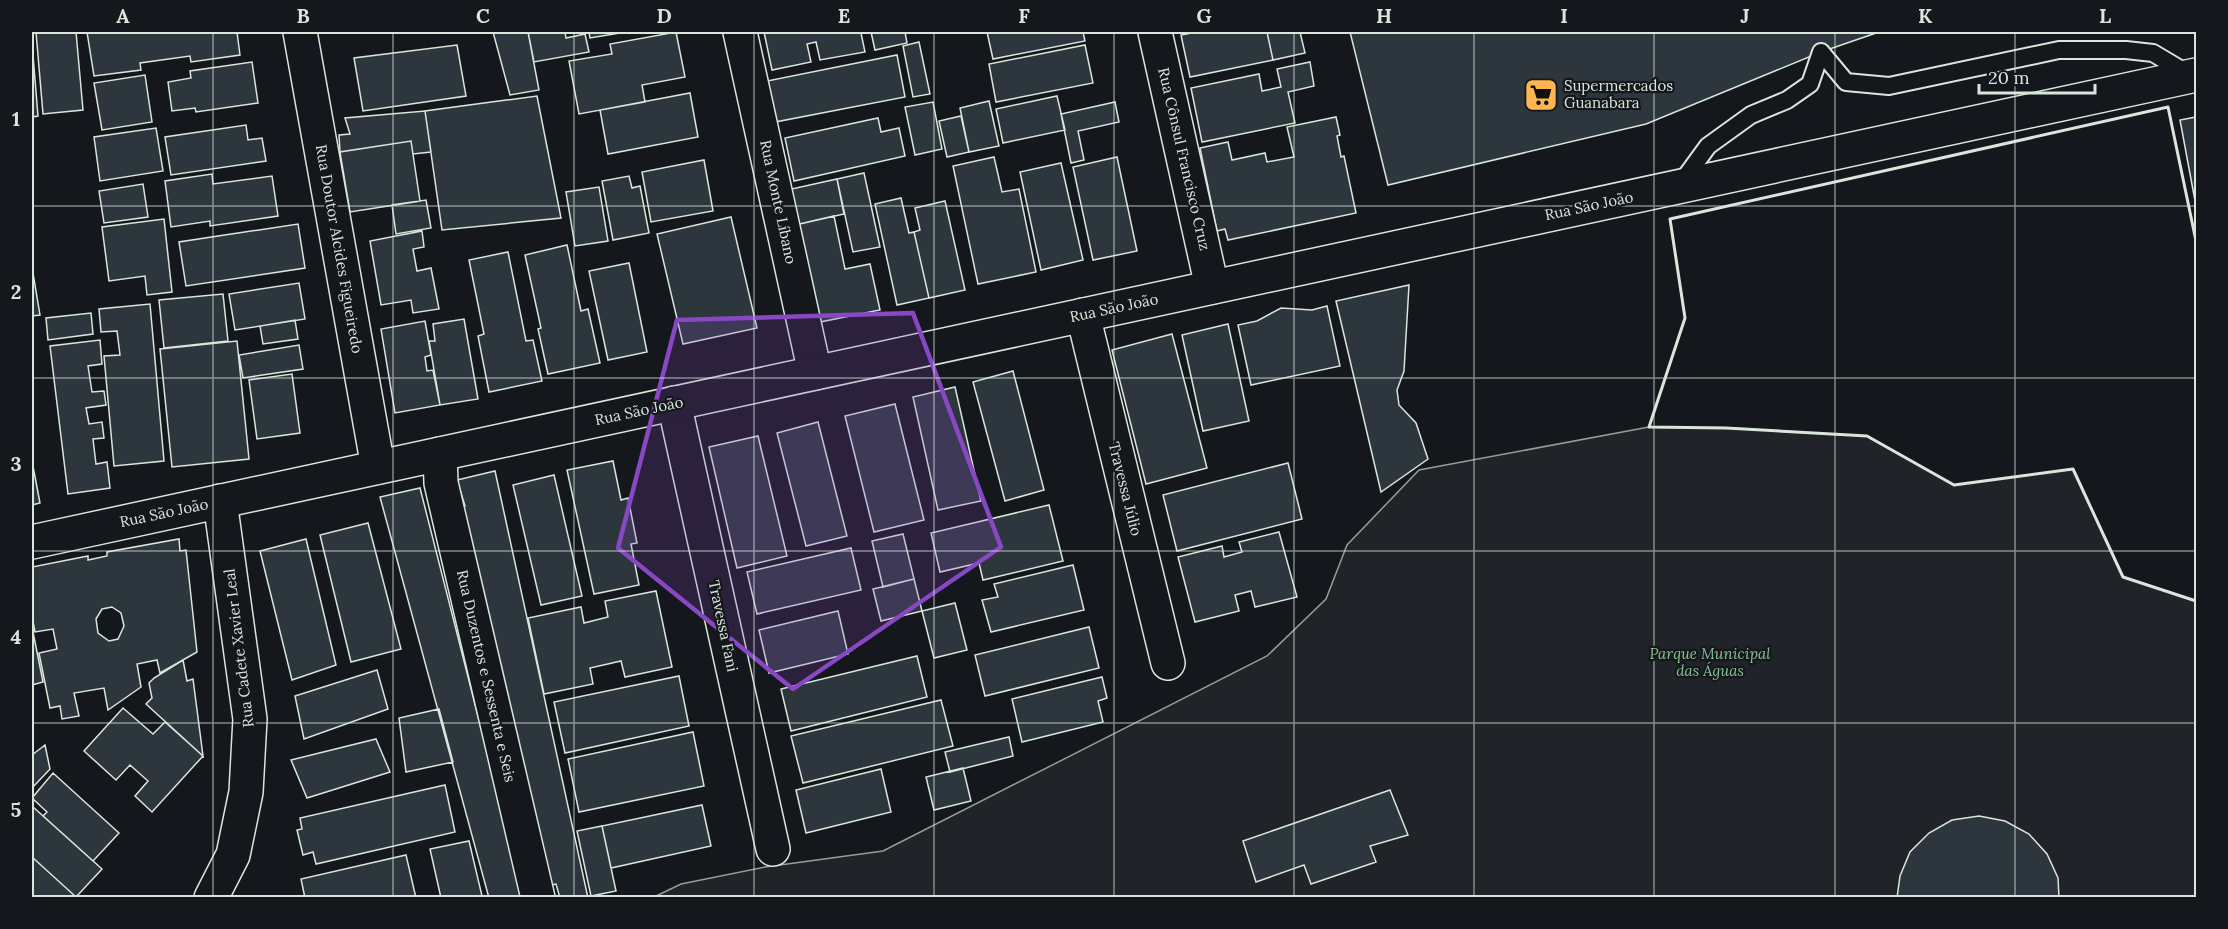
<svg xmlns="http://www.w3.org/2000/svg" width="2228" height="929" viewBox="0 0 2228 929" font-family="Lora,serif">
  <rect width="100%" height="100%" fill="#14181c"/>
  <path fill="#202428" stroke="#939e99" stroke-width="1.5" d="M1649 427 1726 428 1867 436 1954 485 2073 469 2123 577 2196 601V897L652 898 681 884 765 867 883 851 1267 656 1326 599 1347 545 1419 470Z"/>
  <path fill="#2c363c" stroke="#d8e6dc" stroke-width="1.5" fill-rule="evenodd" d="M36 32H76L83 110 43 114Z
    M87 32H237L240 55 191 62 190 56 140 63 141 70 94 76Z
    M493 32H528L539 90 510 95Z
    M528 32H565L566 38 585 34 589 52 534 62Z
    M589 32H626L590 38Z
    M676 32 685 77 642 85 645 102 579 114 569 61 612 54 610 44Z
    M764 32H870L861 33 865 52 820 60 816 42 807 44 811 62 772 70Z
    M871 32H905L907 43 875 50Z
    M987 32H1083L1085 41 993 59Z
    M1197 32H1267L1273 60 1190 77 1181 35Z
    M1267 32H1300L1305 53 1273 60Z
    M1350 32H1879L1821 52 1646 124 1388 185Z
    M919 42 930 94 913 97 903 46Z
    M32 43 38 116 32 117Z
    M457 45 466 96 363 111 354 58Z
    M1085 45 1093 83 996 102 989 64Z
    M897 55 905 97 775 122 767 81Z
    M252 62 258 103 196 112 195 108 172 111 168 82 191 78 190 71Z
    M1310 62 1314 86 1288 92 1295 123 1202 142 1191 88 1259 74 1262 91 1281 87 1277 69Z
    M145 75 152 122 102 130 94 83Z
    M690 93 698 137 608 154 600 110Z
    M537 96 561 218 442 230 425 111Z
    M1057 96 1065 130 1003 143 996 109Z
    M989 101 999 146 969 152 960 108Z
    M933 102 942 149 915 155 905 107Z
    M1115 102 1119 122 1078 131 1084 160 1071 163 1061 114Z
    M425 111 431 152 413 154 411 141 340 152 339 135 350 134 345 118Z
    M961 116 969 152 947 157 939 121Z
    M1336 117 1340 135 1337 136 1341 157 1344 156 1356 213 1228 240 1225 229 1217 231 1200 148 1228 142 1232 160 1265 153 1267 162 1294 157 1287 127Z
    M2196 117V206L2180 120Z
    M878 118 881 132 899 128 905 156 794 181 785 138Z
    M246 125 248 140 262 138 266 161 171 175 165 137Z
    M156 128 163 171 100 181 94 137Z
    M411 141 420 201 350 212 340 152Z
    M994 157 1002 192 1019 189 1036 272 978 284 953 166Z
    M1117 157 1137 251 1093 260 1073 167Z
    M704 160 713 211 651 222 642 172Z
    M1061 163 1083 260 1041 270 1020 172Z
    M864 173 880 247 853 252 837 179Z
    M212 174 213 184 272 176 278 216 210 226V221L171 227 165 181Z
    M629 176 632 188 640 186 649 233 613 240 602 181Z
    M837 179 844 214 795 225 787 190Z
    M143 184 148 217 104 223 99 191Z
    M599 187 608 241 575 246 566 192Z
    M901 198 909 233 914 232 929 298 897 305 875 204Z
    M426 200 431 228 396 234 392 205Z
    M945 201 965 290 929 298 914 232 920 230 915 208Z
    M834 216 845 269 870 264 880 310 820 322 799 224Z
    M731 217 757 328 683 344 657 234Z
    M164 219 172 292 147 295 145 276 109 281 102 227Z
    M298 224 305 268 186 286 179 242Z
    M422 231 424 247 413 249 417 271 431 268 439 309 413 313 411 300 381 305 370 241Z
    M567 245 581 311 588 309 600 363 548 374 538 329 541 328 525 255Z
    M508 252 526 341 533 340 542 381 489 392 478 336 484 334 469 260Z
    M629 263 647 352 608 360 589 271Z
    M32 267 40 315 32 316Z
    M299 283 305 319 235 330 229 294Z
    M1409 285 1404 371 1397 390 1399 405 1416 423 1428 459 1381 492 1336 301Z
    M223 294 228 341 164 348 159 300Z
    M150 304 164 461 114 466 104 356 120 355 117 331 101 332 99 309Z
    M1327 306 1340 366 1251 385 1238 325 1257 321 1281 308 1312 310Z
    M91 313 93 334 48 340 46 318Z
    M464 319 478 399 440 405 429 341H435L433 324Z
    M295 320 298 339 263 344 260 326Z
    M425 321 431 355 425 357 427 371 433 370 440 405 395 413 381 329Z
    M1228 324 1249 421 1203 431 1182 335Z
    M1172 334 1207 468 1146 484 1112 350Z
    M100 340 102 364 88 366 92 392 104 391 106 405 86 408 89 424 102 422 104 438 93 439 96 464 107 462 110 488 68 494 50 346Z
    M237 341 249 459 172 467 160 349Z
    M299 345 303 369 243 378 239 355Z
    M1013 371 1044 490 1005 501 973 382Z
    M292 374 300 433 257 439 249 380Z
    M955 387 981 501 938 510 913 397Z
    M895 404 924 520 874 532 845 416Z
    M818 422 847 536 806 546 777 433Z
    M758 436 787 556 737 568 709 447Z
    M32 461 40 503 32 505Z
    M613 461 621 500 628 498 637 543 631 544 639 585 594 594 567 470Z
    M1288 463 1302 519 1177 551 1163 495Z
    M495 471 588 898H560L556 884 551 885 458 508 465 506 457 480Z
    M554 475 582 596 541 605 513 485Z
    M420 488 494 779 523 898H489L380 497Z
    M1049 505 1063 561 983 580 979 563 940 572 931 533Z
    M368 523 401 649 351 662 320 535Z
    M1279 532 1297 597 1255 607 1251 591 1235 595 1239 611 1195 622 1178 557 1222 546 1224 557 1242 552 1239 542Z
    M903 534 914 579 883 587 872 541Z
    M179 539 180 551 186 550 197 652 160 673 157 660 137 664 141 687 108 710 104 688 74 693 79 716 62 719 60 706 50 708 39 653 57 649 53 629 35 632 32 616V567L88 556V560L107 556V552ZM112 607 121 613 124 626 118 639 109 641 98 633 96 619 102 609Z
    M306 539 336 665 292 680 260 551Z
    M851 548 861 590 757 614 747 572Z
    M1073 565 1084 610 991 632 982 600 998 597 994 584Z
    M914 579 922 611 881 621 873 589Z
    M656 591 672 667 625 677 621 661 590 668 593 684 544 694 528 618 581 607 584 623 608 617 605 601Z
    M955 603 967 650 934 658 922 611Z
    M838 611 848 654 769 673 759 630Z
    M32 627 43 682 32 685Z
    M1089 627 1099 668 985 696 975 655Z
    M917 656 927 697 791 731 781 689Z
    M183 660 187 681 193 679 203 756 146 704 152 698 149 683 154 678Z
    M377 670 388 709 304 739 295 696Z
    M679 676 689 726 565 753 554 702Z
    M1102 677 1107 698 1098 701 1103 722 1022 742 1012 699Z
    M941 700 953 746 803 783 791 736Z
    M123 708 153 734 165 722 203 756 152 812 135 796 148 781 130 765 116 780 84 751Z
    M439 709 453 762 406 772 399 718Z
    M693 732 704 786 579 812 568 759Z
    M1009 737 1013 756 950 772 945 752Z
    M376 739 390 772 307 798 291 760Z
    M45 745 50 769 33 787 32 755Z
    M963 768 971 801 934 810 926 777Z
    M881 769 891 812 806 833 796 790Z
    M53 773 119 833 93 861 43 816 47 812 32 798Z
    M445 785 455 832 316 864 313 852 303 855 297 830 302 829 300 818Z
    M1390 790 1408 835 1370 846 1376 862 1311 884 1304 865 1256 882 1243 841Z
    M702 805 711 846 611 868 602 826Z
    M32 806 102 869 76 897 32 857Z
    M1979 816 2005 821 2029 834 2047 854 2058 878 2059 898H1897L1900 876 1910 852 1929 833 1952 820Z
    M602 826 616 891 591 896 577 831Z
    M469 841 482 896 441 898 430 849Z
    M406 855 416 898H305L301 879Z
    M32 857 76 897 32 898Z"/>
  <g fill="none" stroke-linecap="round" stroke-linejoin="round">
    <defs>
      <path id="lane" d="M1821 52 1846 82 1889 86 2059 50H2126L2153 53 2190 75
        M1681 183 1708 146 1751 115 1787 100 1810 84 1821 52"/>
      <path id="street" d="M300 32 378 467
        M740 32 815 373
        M1155 32 1212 287
        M1083 315 1168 663
        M674 403 773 849
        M440 454 441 483 538 898
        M211 898 233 855 246 792 250 719 220 501"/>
      <path id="secondary" d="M32 542 2196 75"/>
    </defs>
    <use href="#lane" stroke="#d8e6dc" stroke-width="20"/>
    <use href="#street" stroke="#d8e6dc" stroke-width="36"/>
    <use href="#secondary" stroke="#d8e6dc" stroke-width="36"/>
    <use href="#lane" stroke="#14181c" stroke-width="16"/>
    <use href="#street" stroke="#14181c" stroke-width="33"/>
    <use href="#secondary" stroke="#14181c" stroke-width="33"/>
    <path stroke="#d8e6dc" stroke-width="3" d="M2196 241 2168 107 1670 219 1685 318 1649 427 1726 428 1867 436 1954 485 2073 469 2123 577 2196 601"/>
  </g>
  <path fill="#8948c3" fill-opacity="0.2" stroke="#8948c3" stroke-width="4.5" stroke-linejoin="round" d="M913 313 1001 547 793 689 618 548 677 320Z"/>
  <path fill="none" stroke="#d8e6dc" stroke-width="1.5" stroke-opacity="0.55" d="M213 32V898M393 32V898M574 32V898M754 32V898M934 32V898M1114 32V898M1294 32V898M1474 32V898M1654 32V898M1835 32V898M2015 32V898M32 206H2196M32 378H2196M32 551H2196M32 723H2196"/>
  <defs>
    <symbol id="supermarket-square" viewBox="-11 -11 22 22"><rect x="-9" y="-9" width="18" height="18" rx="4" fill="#ffb74d" stroke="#14181c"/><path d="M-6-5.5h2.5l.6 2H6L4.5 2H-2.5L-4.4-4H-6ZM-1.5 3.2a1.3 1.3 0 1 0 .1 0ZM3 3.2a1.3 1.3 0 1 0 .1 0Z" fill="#111"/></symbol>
  </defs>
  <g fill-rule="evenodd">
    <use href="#supermarket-square" x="1522" y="76" width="38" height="38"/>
  </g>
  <g text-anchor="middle" stroke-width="4.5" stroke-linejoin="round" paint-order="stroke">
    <g font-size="15" fill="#d8e6dc" stroke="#14181c" text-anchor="start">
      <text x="1564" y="91">Supermercados<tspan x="1564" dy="17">Guanabara</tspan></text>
    </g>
    <g font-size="15" fill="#d8e6dc" stroke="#14181c">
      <text transform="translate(1184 159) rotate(77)" y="5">Rua Cônsul Francisco Cruz</text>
      <text transform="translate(778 202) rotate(78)" y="5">Rua Monte Líbano</text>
      <text transform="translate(1589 206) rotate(-12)" y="5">Rua São João</text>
      <text transform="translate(339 249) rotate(80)" y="5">Rua Doutor Alcides Figueiredo</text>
      <text transform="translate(1114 308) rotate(-12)" y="5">Rua São João</text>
      <text transform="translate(639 411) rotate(-12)" y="5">Rua São João</text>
      <text transform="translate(1125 489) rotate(76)" y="5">Travessa Júlio</text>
      <text transform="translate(164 513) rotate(-12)" y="5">Rua São João</text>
      <text transform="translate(723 626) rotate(78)" y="5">Travessa Fani</text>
      <text transform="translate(239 648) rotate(-97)" y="5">Rua Cadete Xavier Leal</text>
      <text transform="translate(486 676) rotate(77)" y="5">Rua Duzentos e Sessenta e Seis</text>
    </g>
    <g font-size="15" font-style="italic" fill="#8ac095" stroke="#14181c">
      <text x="1710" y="659">Parque Municipal<tspan x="1710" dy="17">das Águas</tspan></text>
    </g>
  </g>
  <rect width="2228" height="929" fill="none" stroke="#14181c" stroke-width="66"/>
  <path d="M1979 84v9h116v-9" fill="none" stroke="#d8e6dc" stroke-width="3"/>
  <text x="1988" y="84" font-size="18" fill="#d8e6dc" stroke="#14181c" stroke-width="4.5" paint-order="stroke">20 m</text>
  <rect x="33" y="33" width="2162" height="863" fill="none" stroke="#d8e6dc" stroke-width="2"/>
  <g font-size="20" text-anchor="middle" font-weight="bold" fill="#d8e6dc">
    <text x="123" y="23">A</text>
    <text x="303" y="23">B</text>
    <text x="483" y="23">C</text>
    <text x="664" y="23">D</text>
    <text x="844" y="23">E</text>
    <text x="1024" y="23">F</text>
    <text x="1204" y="23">G</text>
    <text x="1384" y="23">H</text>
    <text x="1564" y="23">I</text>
    <text x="1745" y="23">J</text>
    <text x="1925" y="23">K</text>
    <text x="2105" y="23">L</text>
    <text x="16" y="126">1</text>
    <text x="16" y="299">2</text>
    <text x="16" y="471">3</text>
    <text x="16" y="644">4</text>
    <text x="16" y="817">5</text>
  </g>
</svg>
